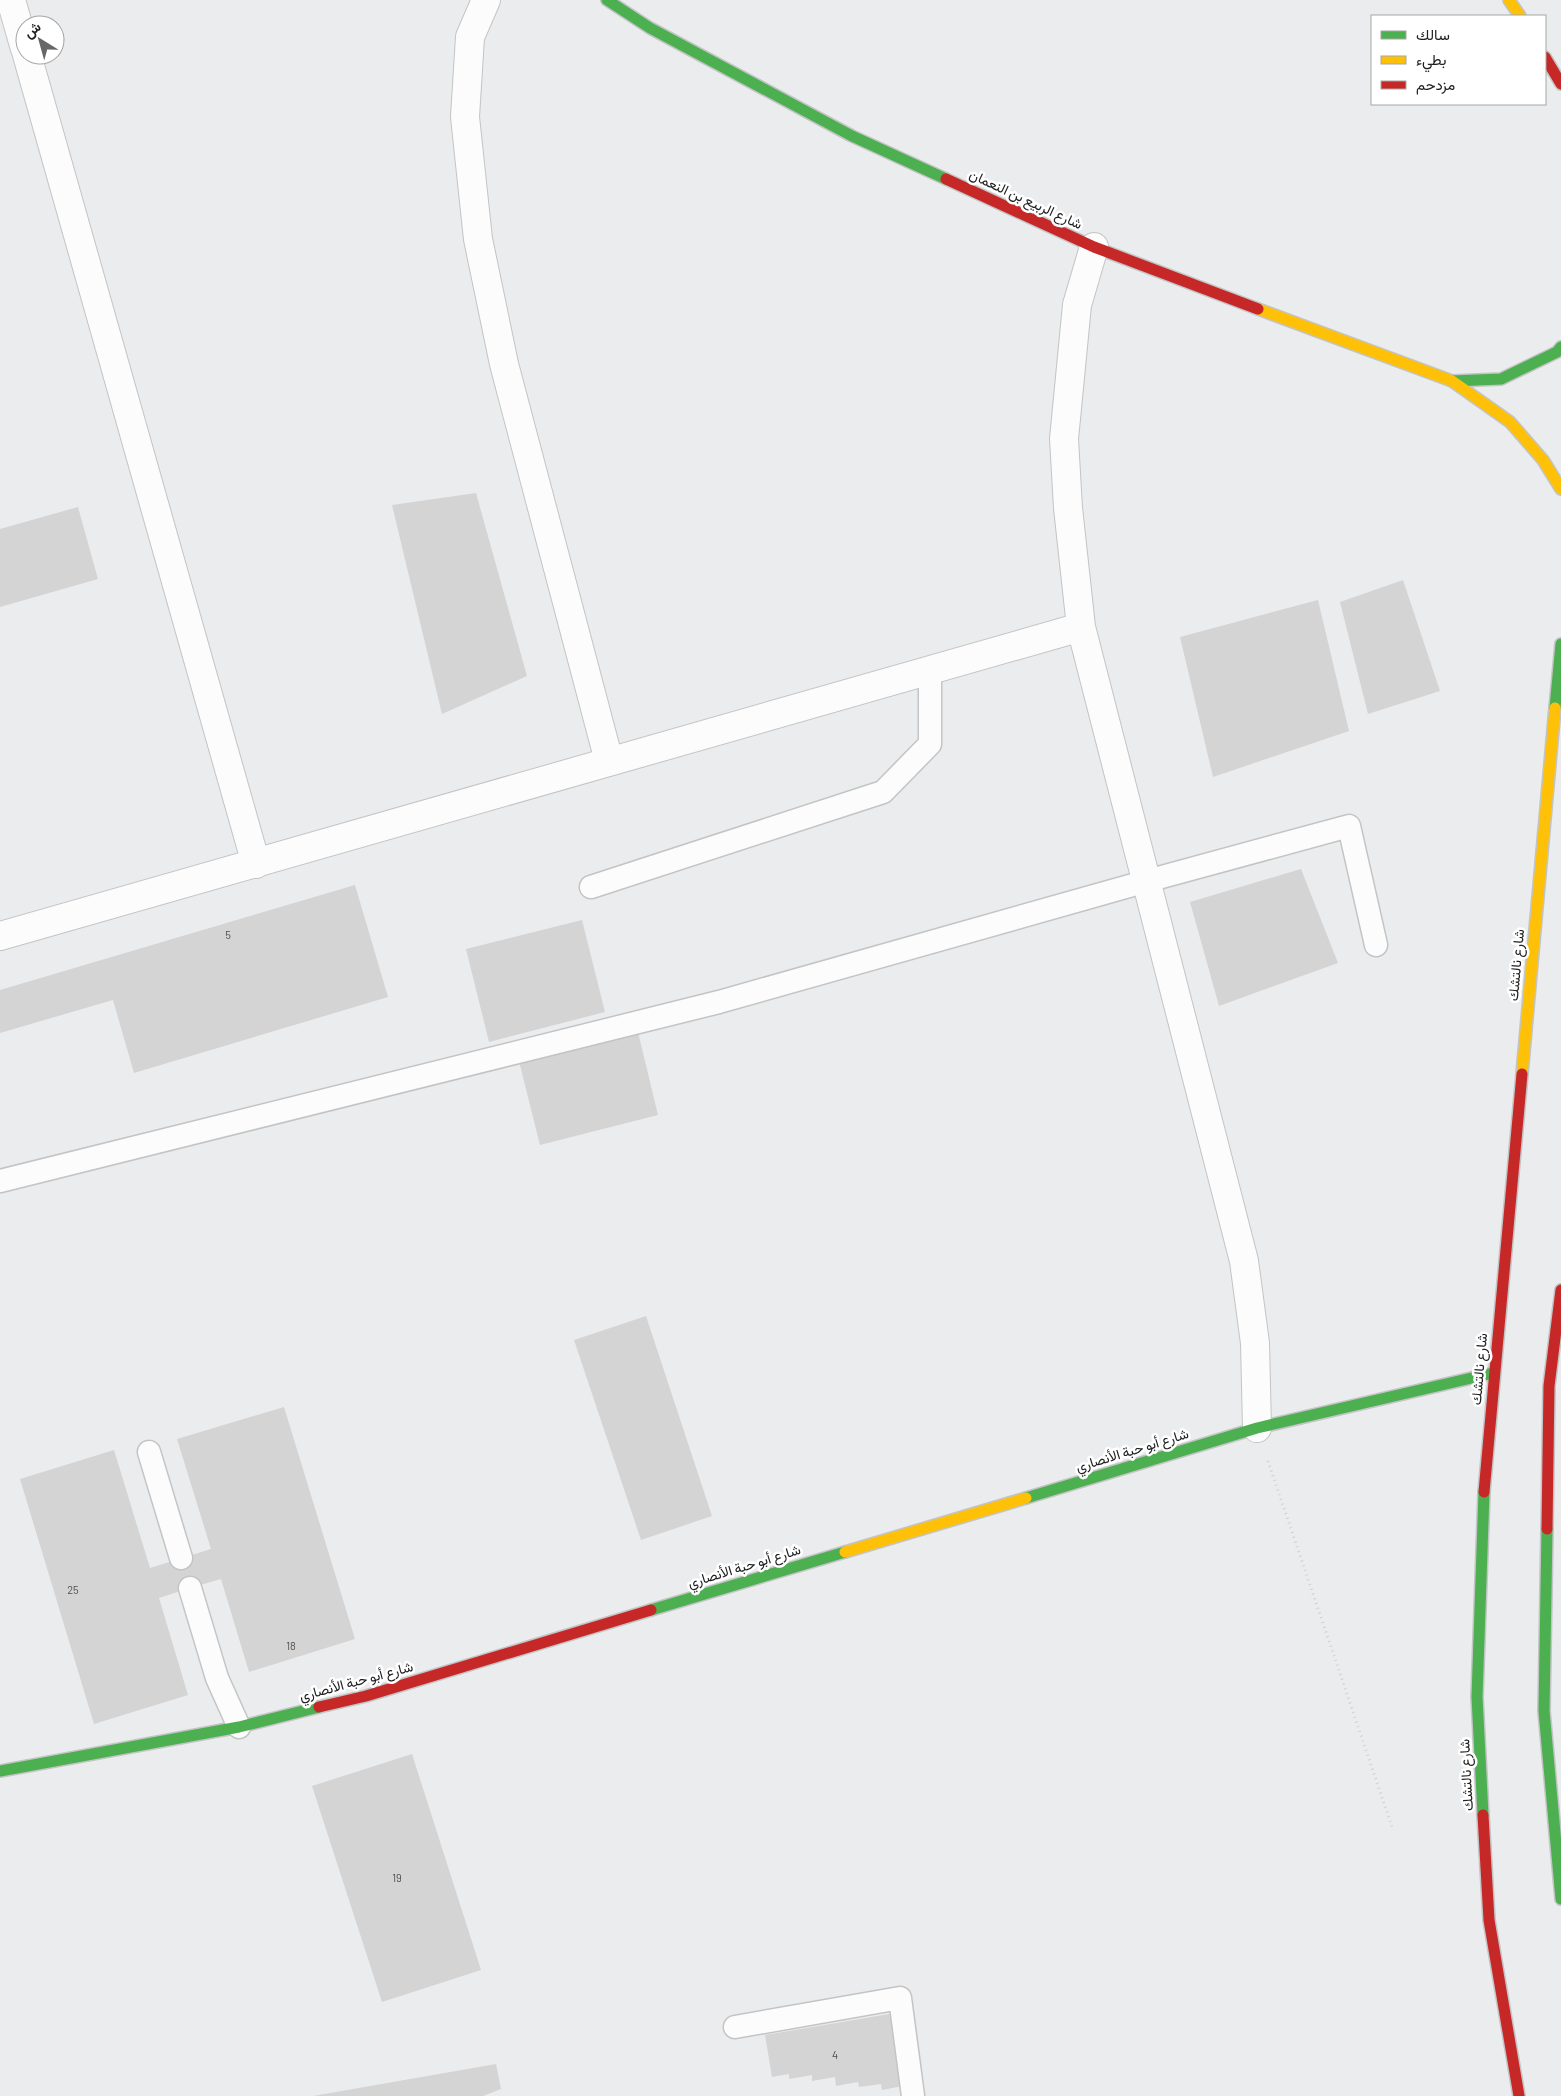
<svg xmlns="http://www.w3.org/2000/svg" width="1561" height="2096" viewBox="0 0 1561 2096" font-family="Barlow,Vazirmatn,sans-serif">
  <rect width="100%" height="100%" fill="#ebeced"/>
  <path fill="#d4d4d5" d="M476 493 527 676 442 714 392 505Z
    M78 507 98 579 0 607V529Z
    M1403 580 1440 691 1368 714 1340 602Z
    M1318 600 1349 731 1213 777 1180 637Z
    M1301 869 1338 963 1219 1006 1190 902Z
    M355 885 388 997 134 1073 113 1000 0 1033V990Z
    M582 920 605 1012 489 1042 466 949Z
    M638 1032 658 1115 540 1145 519 1061Z
    M646 1316 712 1516 641 1540 574 1340Z
    M284 1407 355 1639 249 1672 221 1579 190 1588 159 1598 188 1695 94 1724 20 1479 114 1450 150 1568 211 1549 177 1439Z
    M412 1754 481 1970 382 2002 312 1786Z
    M895 2013 908 2085 882 2090 881 2084 859 2087 858 2082 836 2086 835 2077 812 2081V2075L789 2079V2074L772 2077 765 2035Z
    M496 2064 501 2089 483 2096H313Z"/>
  <g fill="none" stroke-linecap="round" stroke-linejoin="round">
    <defs>
      <path id="lane" d="M591 887 883 792 930 744V671
        M0 1181 719 1002 1147 881 1349 826 1376 945
        M149 1452 181 1558
        M190 1588 217 1678 239 1727
        M735 2027 900 1998 913 2096"/>
      <path id="street" d="M11 0 25 49
        M486 0 470 37 465 117 478 239 504 364 609 761
        M27 55 256 864
        M1094 247 1077 305 1064 439 1068 508 1081 627 1244 1261 1255 1343 1257 1428
        M0 936 1081 627"/>
      <path id="fast" d="M607 0 650 28 852 136 946 179
        M1452 381 1501 379 1557 352 1561 347
        M1555 708 1561 644
        M1026 1498 1257 1428 1493 1373
        M1547 1529 1544 1711 1561 1899
        M651 1610 845 1552
        M0 1771 239 1727 319 1707
        M1483 1815 1477 1697 1484 1492"/>
      <path id="slow" d="M1509 0 1520 16
        M1258 309 1452 381 1510 422 1543 460 1561 489
        M1522 1074 1555 708
        M845 1552 1026 1498"/>
      <path id="jam" d="M1545 57 1561 84
        M946 179 1094 247 1258 309
        M1484 1492 1522 1074
        M1547 1529 1549 1386 1561 1290
        M319 1707 366 1696 651 1610
        M1483 1815 1489 1920 1519 2096"/>
    </defs>
    <use href="#lane" stroke="#c3c4c5" stroke-width="25"/>
    <use href="#street" stroke="#c3c4c5" stroke-width="30"/>
    <use href="#fast" stroke="#c3c4c5" stroke-width="14"/>
    <use href="#slow" stroke="#c3c4c5" stroke-width="14"/>
    <use href="#jam" stroke="#c3c4c5" stroke-width="14"/>
    <path stroke="#cfd0d0" stroke-width="3" stroke-dasharray="1 4" stroke-linecap="butt" d="M1268 1461 1392 1827"/>
    <use href="#lane" stroke="#fcfcfc" stroke-width="22"/>
    <use href="#street" stroke="#fcfcfc" stroke-width="28"/>
    <use href="#fast" stroke="#4caf50" stroke-width="11"/>
    <use href="#slow" stroke="#ffc107" stroke-width="11"/>
    <use href="#jam" stroke="#c62828" stroke-width="11"/>
  </g>
  <g text-anchor="middle" stroke-width="5" stroke-linejoin="round" paint-order="stroke">
    <g font-size="11" fill="#4f4f50">
      <text x="228" y="939">5</text>
      <text x="73" y="1594">25</text>
      <text x="291" y="1650">18</text>
      <text x="397" y="1882">19</text>
      <text x="835" y="2059">4</text>
    </g>
    <g font-size="14" fill="#202021" stroke="#fff">
      <text transform="translate(1026 199) rotate(25)" y="5">شارع الربيع بن النعمان</text>
      <text transform="translate(1516 965) rotate(-85)" y="5">شارع نالتشك</text>
      <text transform="translate(1479 1369) rotate(-85)" y="5">شارع نالتشك</text>
      <text transform="translate(1132 1450) rotate(-17)" y="5">شارع أبو حبة الأنصاري</text>
      <text transform="translate(744 1566) rotate(-17)" y="5">شارع أبو حبة الأنصاري</text>
      <text transform="translate(356 1681) rotate(-15)" y="5">شارع أبو حبة الأنصاري</text>
      <text transform="translate(1466 1775) rotate(-93)" y="5">شارع نالتشك</text>
    </g>
  </g>
  <rect x="1371" y="15" width="175" height="90" fill="#ffffff" stroke="#a6a6a6"/>
  <rect x="1381" y="31" width="25" height="8" fill="#4caf50" stroke="#a6a6a6"/>
  <text x="1416" y="40" font-size="15" fill="#202021">سالك</text>
  <rect x="1381" y="56" width="25" height="8" fill="#ffc107" stroke="#a6a6a6"/>
  <text x="1416" y="65" font-size="15" fill="#202021">بطيء</text>
  <rect x="1381" y="81" width="25" height="8" fill="#c62828" stroke="#a6a6a6"/>
  <text x="1416" y="90" font-size="15" fill="#202021">مزدحم</text>
  <g transform="translate(40 40) rotate(323)"><circle r="24" fill="#ffffff" stroke="#a6a6a6"/>
  <path d="M0-4L9 19L0 12L-9 19Z" fill="#676768"/>
  <text y="-8" font-size="14" font-weight="bold" text-anchor="middle" fill="#202021">ش</text>
  </g>
</svg>
